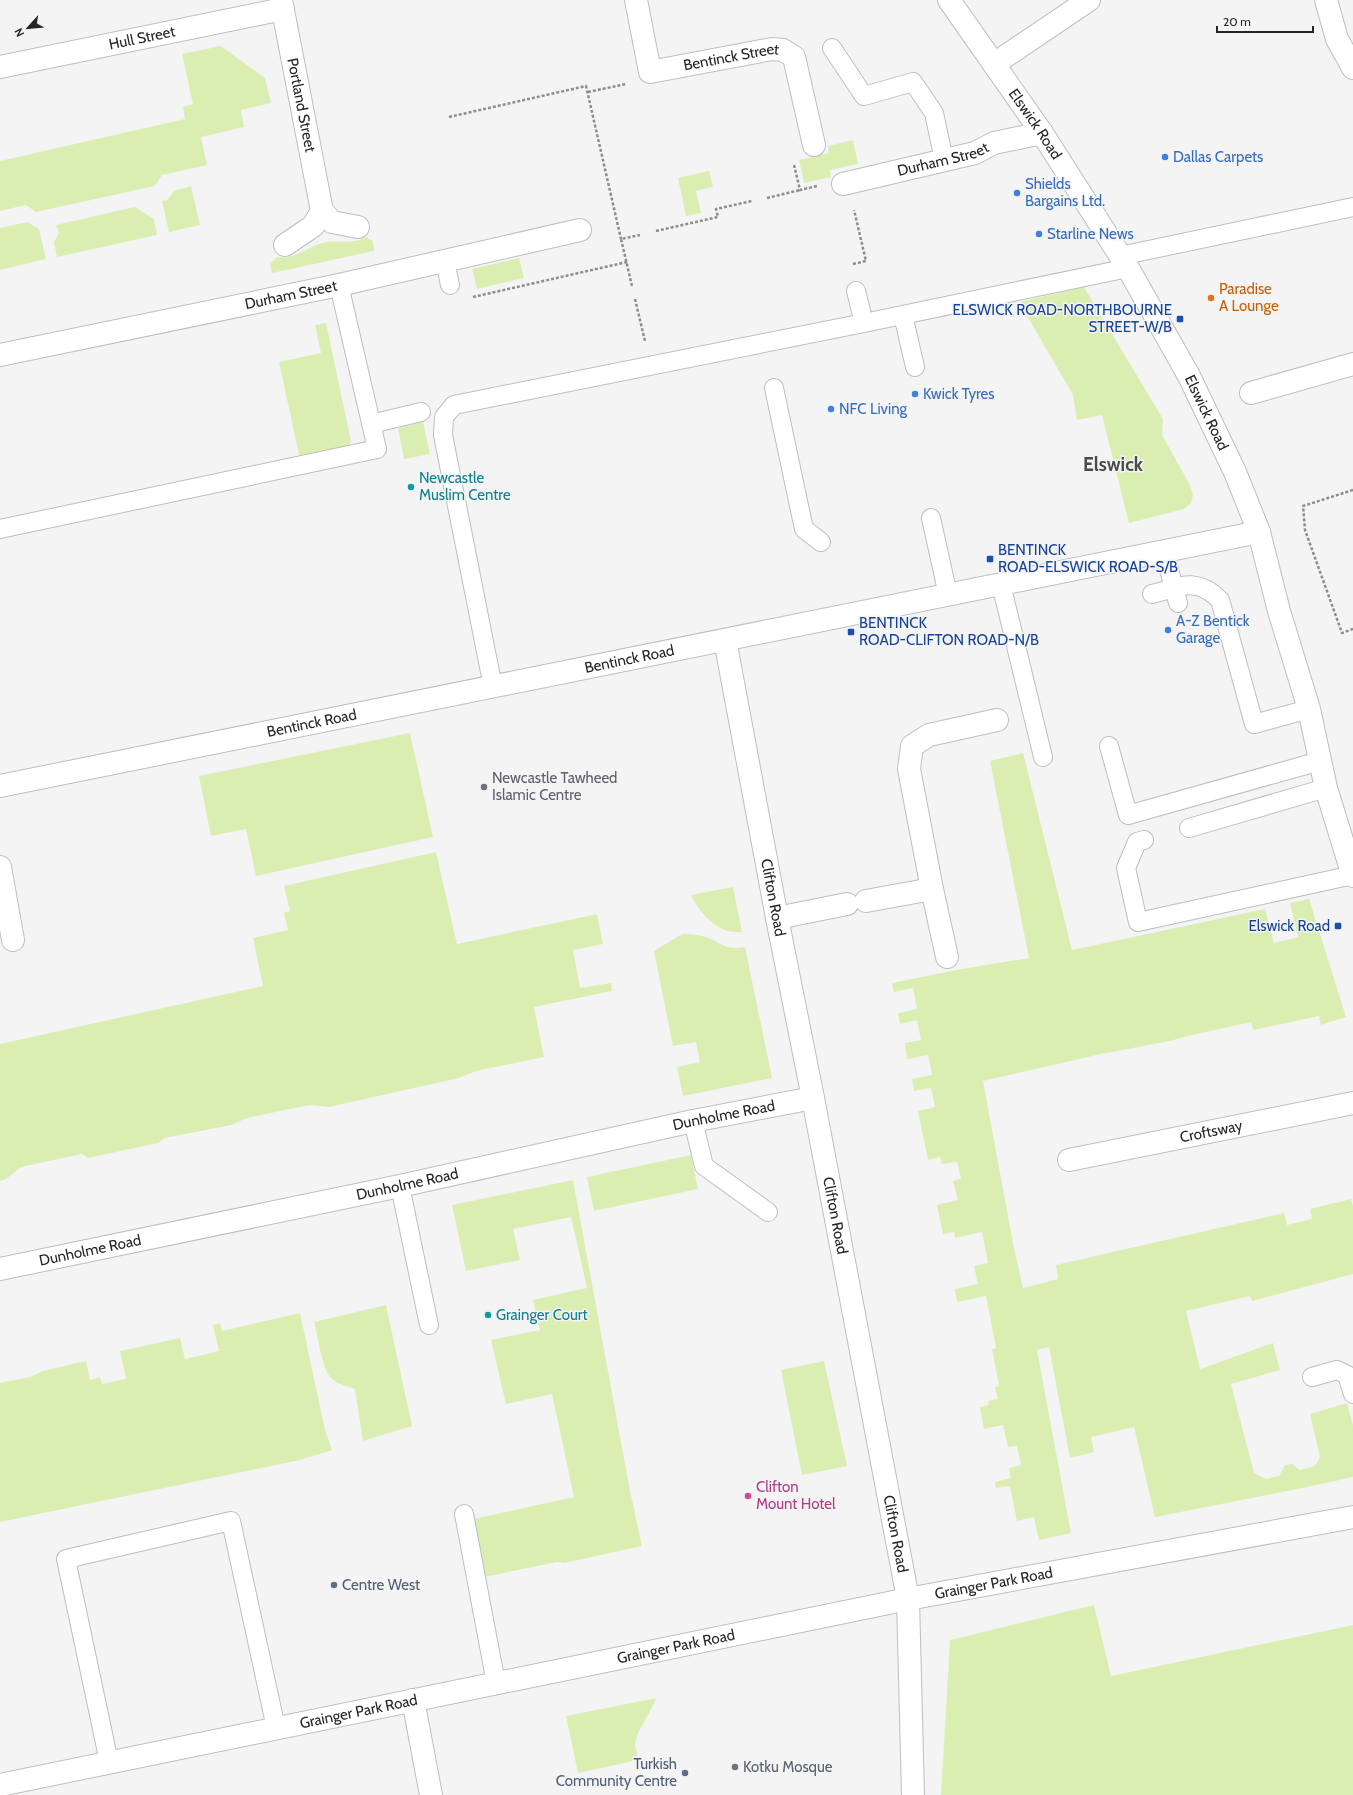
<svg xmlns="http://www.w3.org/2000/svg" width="1353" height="1795" viewBox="0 0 1353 1795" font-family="Cabin,sans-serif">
  <rect width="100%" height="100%" fill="#f4f4f5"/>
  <path fill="#dbeeb2" d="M221 46 265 78 271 103 241 110 244 127 201 137 207 165 162 175 155 186 36 212 26 205 0 211V161L185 119 183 107 193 104 182 54Z
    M853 140 858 164 830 170 831 177 804 183 799 160 829 153 828 146Z
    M709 171 713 187 696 191 701 213 686 216 678 178Z
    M191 186 200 225 169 232 162 201 167 200 174 191Z
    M135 207 154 219 157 235 57 257 54 242 59 233 56 225Z
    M27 222 39 229 46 259 0 270V228Z
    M366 237 373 241 374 251 272 273 270 264 277 257C297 260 307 246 326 242 342 240 351 245 366 237Z
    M519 258 524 278 477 289 472 269Z
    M1084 287 1163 419 1162 435 1190 485 1193 495 1191 503 1184 509 1129 523 1102 415 1077 420 1073 395 1019 302Z
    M326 323 351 441 347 449 300 459 279 362 321 353 315 325Z
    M423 422 430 454 404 459 398 428Z
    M410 733 433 837 256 876 246 829 211 836 199 776Z
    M1023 753 1072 950 1265 909 1274 943 1298 937 1290 903 1309 899 1346 1017 1321 1025 1319 1016 1253 1030 1251 1022 1188 1036 1170 1041 1101 1054 983 1081 1013 1243 1023 1288 1058 1279 1056 1265 1284 1213 1287 1225 1312 1219 1310 1209 1351 1199 1353 1206V1274L1252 1301 1250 1296 1186 1311 1200 1369 1273 1343 1280 1370 1231 1384 1254 1473 1266 1479 1279 1476 1285 1465 1292 1464 1300 1470 1315 1466 1320 1457 1310 1414 1347 1403 1353 1425V1477L1303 1488 1155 1517 1134 1427 1091 1437 1094 1452 1070 1458 1049 1347 1037 1350 1071 1533 1039 1540 1034 1517 1017 1521 1010 1486 996 1488 995 1482 1011 1478 1009 1468 1021 1465 1017 1446 1008 1447 1003 1425 984 1429 980 1407 989 1405 988 1401 998 1399 995 1387 999 1386 992 1349 996 1348 986 1296 957 1302 955 1289 978 1284 974 1266 988 1263 982 1232 955 1238 954 1232 943 1234 937 1205 958 1200 953 1181 961 1179 957 1162 942 1164 940 1157 928 1160 918 1111 935 1107 931 1088 914 1091 912 1079 932 1075 928 1055 907 1059 905 1043 921 1040 917 1020 900 1024 898 1013 917 1009 913 988 894 992 892 983 962 969 1029 958 990 761Z
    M436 852 457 944 597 914 603 944 573 950 580 988 611 983 612 991 534 1007 544 1057 476 1071 459 1078 329 1107 309 1105 247 1118 231 1125 165 1138 158 1143 88 1158 82 1154 21 1167 6 1179 0 1181V1044L263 986 253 938 288 930 284 913 290 911 284 886Z
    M733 887 742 932C719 935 700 914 691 895Z
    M682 934C692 934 702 935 711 939 725 946 728 950 745 947L772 1078 683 1096 677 1067 700 1062 696 1042 673 1046 654 951Z
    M691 1155 698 1189 594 1211 587 1177Z
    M573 1180 629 1486 642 1546 564 1563 557 1562 484 1577 473 1519 574 1497 552 1394 506 1404 491 1340 540 1330 533 1300 587 1288 571 1217 513 1229 520 1260 466 1271 452 1205Z
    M386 1305 412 1426 363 1441 355 1389C348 1386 339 1385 332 1379 322 1371 318 1335 314 1322Z
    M300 1313 325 1430 332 1450 300 1460 0 1522V1383L30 1377 43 1371 86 1361 90 1380 100 1377 102 1384 126 1379 120 1351 180 1338 185 1359 219 1351 213 1325 220 1323 222 1331Z
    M824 1361 847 1466 802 1475 781 1370Z
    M1094 1605 1111 1676 1353 1625V1795H941L950 1640Z
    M657 1698 638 1733 635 1744 638 1760 578 1773 566 1716Z"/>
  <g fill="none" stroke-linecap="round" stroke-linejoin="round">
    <defs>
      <path id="service" d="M832 48 864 96 913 82 934 113 944 160
        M1120 256 1353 207
        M445 261 450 285
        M856 291 864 323
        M903 315 915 367
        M774 388 804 529 821 542
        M371 424 421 412
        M931 518 948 595
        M0 529 377 449 339 285
        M1164 551 1178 603
        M1001 584 1043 757
        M1152 594C1181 587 1196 576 1220 600L1254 724 1309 709
        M493 687 443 435 444 417 454 405 864 323 1128 268
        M1109 746 1128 815 1320 761
        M1189 828 1326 788
        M1144 840 1137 842 1126 868 1138 922 1353 875
        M693 1121 704 1166 768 1212
        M400 1186 429 1325
        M1312 1377 1337 1370 1347 1375 1353 1394
        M464 1514 496 1683
        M109 1762 66 1559 231 1521 276 1728"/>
      <g id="minor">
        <path id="s1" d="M281 0 322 211 332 222 358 227"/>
        <path id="s2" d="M636 0 650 72 772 49 783 50 794 57 814 145"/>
        <path d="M1326 0 1337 39 1353 68"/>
        <path d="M994 64 1089 0"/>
        <path id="s3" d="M0 67 283 9"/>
        <path id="s4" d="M843 184 975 153 994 143 1042 133"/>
        <path d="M285 245 313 226 322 211"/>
        <path id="s5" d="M0 355 339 285 580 230"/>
        <path d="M1251 393 1353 364"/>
        <path id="s6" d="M725 640 777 918 813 1098 908 1599 913 1795"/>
        <path d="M0 867 13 940"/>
        <path d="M866 901 932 889"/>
        <path d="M777 918 847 904"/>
        <path d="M947 957 932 889 909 769 912 746 929 735 997 720"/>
        <path id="s7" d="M1069 1160 1353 1103"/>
        <path id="s8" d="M0 1269 400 1186 693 1121 813 1098"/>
        <path d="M413 1700 431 1795"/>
        <path id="s9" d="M0 1785 908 1599 1353 1517"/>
      </g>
      <g id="tertiary">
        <path id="s10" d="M0 786 1259 532"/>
      </g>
      <g id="secondary">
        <path id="s11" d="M949 0 1042 133 1128 268 1189 376 1235 472 1259 532 1279 611 1309 709 1326 788 1353 876"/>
      </g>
    </defs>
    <use href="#service" stroke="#bdbebf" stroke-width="20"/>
    <use href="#minor" stroke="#bdbebf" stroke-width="24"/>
    <use href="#tertiary" stroke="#bdbebf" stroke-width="24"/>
    <use href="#secondary" stroke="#bdbebf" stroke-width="24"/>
    <path stroke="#8d8d8d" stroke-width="2.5" stroke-dasharray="3 2" stroke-linecap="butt" d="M588 92 626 84
      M449 117 586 86 621 239
      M794 165 800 190 817 186
      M767 198 800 190
      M656 231 718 217 716 209 752 201
      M853 264 866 261 854 210
      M632 286 621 239 640 235
      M473 297 627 262
      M635 299 645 341
      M1353 490 1303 506 1305 530 1342 633 1353 629"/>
    <use href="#service" stroke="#fff" stroke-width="18"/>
    <use href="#minor" stroke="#fff" stroke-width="22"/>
    <use href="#tertiary" stroke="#fff" stroke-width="22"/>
    <use href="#secondary" stroke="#fff" stroke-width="22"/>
  </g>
  <g fill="#3f7fe0" stroke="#f4f4f5" stroke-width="1.5">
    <circle cx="1165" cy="157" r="4"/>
    <circle cx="1017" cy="193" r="4"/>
    <circle cx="1039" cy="234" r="4"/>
    <circle cx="915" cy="394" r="4"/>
    <circle cx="831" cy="409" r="4"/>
    <circle cx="1168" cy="630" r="4"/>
  </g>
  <circle fill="#e8710a" stroke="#f4f4f5" stroke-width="1.5" cx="1211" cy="298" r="4"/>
  <g fill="#1a4fb4" stroke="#f4f4f5" stroke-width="1.5">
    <rect x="1176" y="315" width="8" height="8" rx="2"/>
    <rect x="986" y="555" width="8" height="8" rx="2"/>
    <rect x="847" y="628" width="8" height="8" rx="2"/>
    <rect x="1334" y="922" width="8" height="8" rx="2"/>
  </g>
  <g fill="#0f9aa8" stroke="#f4f4f5" stroke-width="1.5">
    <circle cx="411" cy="487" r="4"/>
    <circle cx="488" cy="1315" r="4"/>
  </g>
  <g fill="#6b7280" stroke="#f4f4f5" stroke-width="1.5">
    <circle cx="484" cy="787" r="4"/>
    <circle cx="735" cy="1767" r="4"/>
  </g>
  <circle fill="#d1479c" stroke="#f4f4f5" stroke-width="1.5" cx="748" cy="1496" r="4"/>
  <g fill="#5c6f8a" stroke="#f4f4f5" stroke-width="1.5">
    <circle cx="334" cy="1585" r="4"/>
    <circle cx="685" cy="1773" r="4"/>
  </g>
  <g text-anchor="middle" stroke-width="3" stroke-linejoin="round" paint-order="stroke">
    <g font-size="15" fill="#252525" stroke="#f4f4f5">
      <text dy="5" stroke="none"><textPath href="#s3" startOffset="145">Hull Street</textPath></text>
      <text dy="5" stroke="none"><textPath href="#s2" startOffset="156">Bentinck Street</textPath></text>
      <text dy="5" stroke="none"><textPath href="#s1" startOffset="107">Portland Street</textPath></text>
      <text dy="5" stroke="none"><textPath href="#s11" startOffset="151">Elswick Road</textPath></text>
      <text dy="5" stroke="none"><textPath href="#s4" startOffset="103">Durham Street</textPath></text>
      <text dy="5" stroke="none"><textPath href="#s5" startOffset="297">Durham Street</textPath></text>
      <text dy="5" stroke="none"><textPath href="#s11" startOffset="487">Elswick Road</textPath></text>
      <text dy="5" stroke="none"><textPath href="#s10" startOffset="642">Bentinck Road</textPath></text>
      <text dy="5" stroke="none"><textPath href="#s10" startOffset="318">Bentinck Road</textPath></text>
      <text dy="5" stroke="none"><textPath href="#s6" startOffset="262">Clifton Road</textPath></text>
      <text dy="5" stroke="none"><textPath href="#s8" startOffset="740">Dunholme Road</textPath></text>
      <text dy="5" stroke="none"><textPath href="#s7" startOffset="145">Croftsway</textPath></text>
      <text dy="5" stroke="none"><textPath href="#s8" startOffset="416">Dunholme Road</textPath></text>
      <text dy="5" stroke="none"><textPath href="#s6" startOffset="586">Clifton Road</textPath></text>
      <text dy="5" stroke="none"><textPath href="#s8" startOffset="92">Dunholme Road</textPath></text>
      <text dy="5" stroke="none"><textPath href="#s6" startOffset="910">Clifton Road</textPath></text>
      <text dy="5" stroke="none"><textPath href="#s9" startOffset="1014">Grainger Park Road</textPath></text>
      <text dy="5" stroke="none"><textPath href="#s9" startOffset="690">Grainger Park Road</textPath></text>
      <text dy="5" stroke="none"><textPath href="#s9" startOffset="366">Grainger Park Road</textPath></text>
    </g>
    <g font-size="15" fill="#366cbe" stroke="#f4f4f5" text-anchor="start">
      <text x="1173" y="162">Dallas Carpets</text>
      <text x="1025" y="189">Shields<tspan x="1025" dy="17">Bargains Ltd.</tspan></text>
      <text x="1047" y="239">Starline News</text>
      <text x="923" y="399">Kwick Tyres</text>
      <text x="839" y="414">NFC Living</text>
      <text x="1176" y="626">A-Z Bentick<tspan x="1176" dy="17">Garage</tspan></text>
    </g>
    <g font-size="15" fill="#c56008" stroke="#f4f4f5" text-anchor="start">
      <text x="1219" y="294">Paradise<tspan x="1219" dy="17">A Lounge</tspan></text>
    </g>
    <g font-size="15" fill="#164399" stroke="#f4f4f5" text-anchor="end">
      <text x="1172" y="315">ELSWICK ROAD-NORTHBOURNE<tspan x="1172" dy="17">STREET-W/B</tspan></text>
      <text x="998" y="555" text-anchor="start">BENTINCK<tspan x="998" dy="17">ROAD-ELSWICK ROAD-S/B</tspan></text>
      <text x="859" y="628" text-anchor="start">BENTINCK<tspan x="859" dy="17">ROAD-CLIFTON ROAD-N/B</tspan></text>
      <text x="1330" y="931">Elswick Road</text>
    </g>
    <g font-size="15" fill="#0d838f" stroke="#f4f4f5" text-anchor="start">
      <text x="419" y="483">Newcastle<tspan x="419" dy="17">Muslim Centre</tspan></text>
      <text x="496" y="1320">Grainger Court</text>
    </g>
    <g font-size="15" fill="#5b616d" stroke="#f4f4f5" text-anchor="start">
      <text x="492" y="783">Newcastle Tawheed<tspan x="492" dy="17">Islamic Centre</tspan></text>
      <text x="743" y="1772">Kotku Mosque</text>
    </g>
    <g font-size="15" fill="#b23c85" stroke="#f4f4f5" text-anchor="start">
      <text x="756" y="1492">Clifton<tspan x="756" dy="17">Mount Hotel</tspan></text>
    </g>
    <g font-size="15" fill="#4e5e75" stroke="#f4f4f5" text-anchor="start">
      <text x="342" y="1590">Centre West</text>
      <text x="677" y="1769" text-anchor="end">Turkish<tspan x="677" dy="17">Community Centre</tspan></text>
    </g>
    <g font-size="19" font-weight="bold" fill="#494a4a" stroke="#f4f4f5">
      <text x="1113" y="471">Elswick</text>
    </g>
  </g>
  <g transform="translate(28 28) rotate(243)" stroke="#f4f4f5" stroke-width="3" paint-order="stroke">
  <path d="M0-3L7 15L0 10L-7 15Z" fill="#252525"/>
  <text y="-6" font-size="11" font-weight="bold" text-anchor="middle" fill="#252525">N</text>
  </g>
  <path d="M1217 26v6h96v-6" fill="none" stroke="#252525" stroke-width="2"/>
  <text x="1223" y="26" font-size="12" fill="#252525" stroke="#f4f4f5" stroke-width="3" paint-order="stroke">20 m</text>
</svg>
